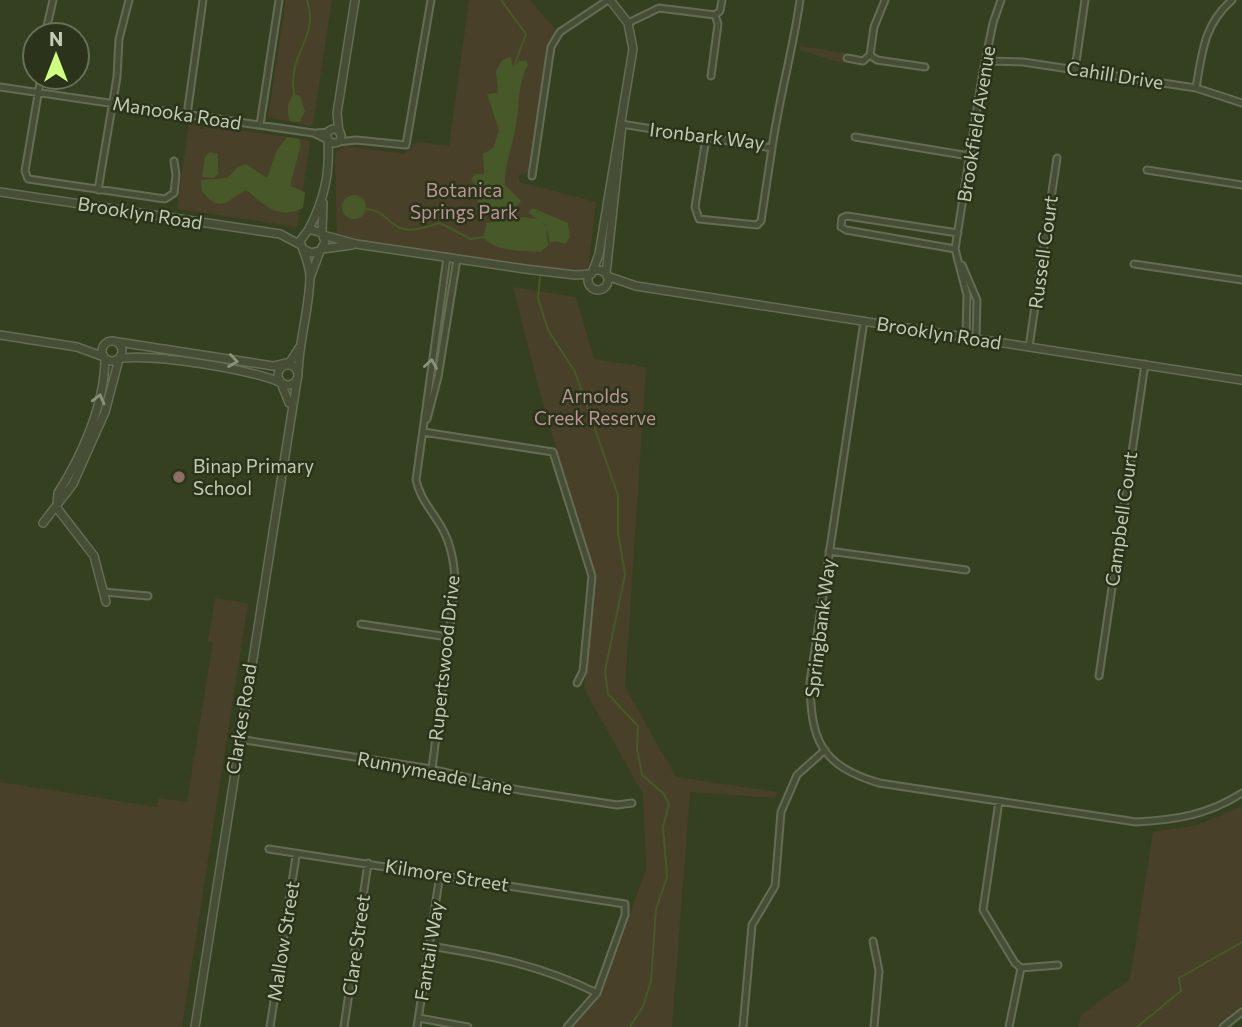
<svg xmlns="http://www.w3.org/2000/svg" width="1242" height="1027" viewBox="0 0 1242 1027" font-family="Commissioner,sans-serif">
  <rect width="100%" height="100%" fill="#354021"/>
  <path fill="#484028" d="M286 0H332L313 124 310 126 268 117Z
    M469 0H529L560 34 549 47 530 172 519 175V182L596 202 588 270 579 275 337 241 335 154 345 146 404 154 417 142 449 146Z
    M800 46 845 53 844 63C828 61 816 53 800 51Z
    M189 122 200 124V129H204V125L308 140 310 143 297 227 177 209Z
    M513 287 576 297 594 359 646 367 625 687 676 777 777 792 775 798 690 792 672 1027H572L601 996 646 869 643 794 584 689 595 575 543 404Z
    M215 598 248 603 182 1027H0V782L157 807 159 798 187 802 213 642 208 641Z
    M1242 806V1006L1217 1027H1078L1081 1015 1130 979 1153 832 1198 825Z"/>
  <path fill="#475928" d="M511 57 513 68 519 61 527 60 528 65C517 84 520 103 516 125 513 145 504 165 505 185L521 201 516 207 485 211 478 205 477 187 471 179 475 174H484L483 154 493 148 499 130 487 94 498 93 496 71 502 60Z
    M294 94 300 96 305 111 300 122 290 121C286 110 287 103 294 94Z
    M287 137 299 139 301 144 290 186 305 192 303 208C277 221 264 204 246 190 227 200 221 215 202 191L201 180 227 178 239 166 246 164 267 178 277 150Z
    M210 152 218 154V174L214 178 202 177 205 157Z
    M342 207a12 12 0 1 1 24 0a12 12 0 1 1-24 0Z
    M533 208 568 223 570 237 565 244 556 241 550 243C544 213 546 229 528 212Z
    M524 217 541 220 546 227 548 245 541 252C522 250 496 253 483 237L487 223Z"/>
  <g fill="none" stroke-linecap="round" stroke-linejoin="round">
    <path stroke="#475928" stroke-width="2" d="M501 0 526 34 513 69
      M294 94C287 53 320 38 307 0
      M366 209C384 210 387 222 400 228 412 233 428 226 440 223L471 239 483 237
      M540 277 538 298 548 330 575 372 618 495V533L625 574 605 671 608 694 638 726 637 749 642 775 664 794 669 804 663 827 667 877 656 909 651 981 643 1006 630 1027
      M1137 1027 1181 991 1179 978 1242 942"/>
    <defs>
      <path id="minor" d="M885 0 874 27 870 55 877 60 925 67
        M628 23 659 8 715 15 720 11 722 0
        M45 35 53 0
        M847 58 863 61 870 55
        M986 61 1023 62 1196 88 1242 103
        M1075 69 1085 0
        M711 76 718 24 715 15
        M41 77 25 171 28 179 165 199 174 193 176 175 174 161
        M0 87 313 133 328 140
        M1196 88C1202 53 1204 24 1232 0
        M187 115 203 0
        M621 124 772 148C779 98 793 50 800 0
        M260 125 279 0
        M316 133 329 132
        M855 137 969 156
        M706 138 695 207 699 219 757 225 761 221 772 148
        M338 142 356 140 406 145 431 0
        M1147 170 1242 185
        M532 176 551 47 560 32 608 0
        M98 190 117 77 119 39 129 0
        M955 249 846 230 841 227 842 218 847 216 958 233
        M1134 264 1242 280
        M962 265 977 300 976 339
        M864 321 810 682C811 740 820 765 879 783L1136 822C1175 820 1208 815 1242 793
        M966 337 967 295 955 249 982 77 993 23 1001 0
        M1029 347 1057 158
        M427 419 438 377 457 259
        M423 432 553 452 592 576 583 671 577 683
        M829 551 966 570
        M104 592 148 596
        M361 624 448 637
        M1099 676 1145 364
        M238 739 432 769 519 790 617 805 632 803
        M432 769 455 586C455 562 451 540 437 520 428 506 420 497 416 480L447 257
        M999 801 983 910 1015 963 1021 968 1009 1027
        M269 849 625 904V915L597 993 567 1027
        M873 941 879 971 874 1027
        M430 946C492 956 540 965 597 993
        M1021 968 1058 965
        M419 1018 468 1027
        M270 1027 296 856
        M344 1027 368 863
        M417 1027 440 874
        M743 1027 752 925 775 886 781 812 797 775 825 750
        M1223 1027 1242 1012"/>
      <path id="tertiary" d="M327 136a7 7 0 1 1 14 0a7 7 0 1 1-14 0Z
        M339 132 337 113 355 0
        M0 192 280 234 301 245
        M309 229C324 199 330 175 328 141
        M322 233 323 203
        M323 235 356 244 525 269 575 275 591 274
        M322 249 352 245
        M588 280a10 10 0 1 1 20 0a10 10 0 1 1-20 0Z
        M592 273 599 254 633 49 628 23 610 0
        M606 274 622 125
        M607 276 636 286 1242 380
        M310 278 320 251
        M0 335 77 347 104 357
        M102 351a10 10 0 1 1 20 0a10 10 0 1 1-20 0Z
        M118 342 273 366 290 362 299 348
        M278 375a10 10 0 1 1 20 0a10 10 0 1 1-20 0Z
        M298 373C299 341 309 310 310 278 310 264 304 254 300 241L309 229 322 233 325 242 320 251 311 253 303 249
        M57 507 58 493C82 455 105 404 105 358
        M57 508 94 556 106 602
        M43 523 73 484 105 412 119 359C143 352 258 370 281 383L289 403
        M195 1027 297 380"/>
    </defs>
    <use href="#minor" stroke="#646d54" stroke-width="9"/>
    <use href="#tertiary" stroke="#646d54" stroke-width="10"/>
    <use href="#minor" stroke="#464f36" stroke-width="5"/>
    <use href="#tertiary" stroke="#464f36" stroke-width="7"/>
  </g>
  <defs><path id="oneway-chevron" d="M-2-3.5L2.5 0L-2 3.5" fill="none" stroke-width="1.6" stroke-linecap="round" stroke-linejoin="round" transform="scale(1.75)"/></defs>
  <g stroke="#8a937a">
    <use href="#oneway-chevron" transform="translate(233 361) rotate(8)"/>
    <use href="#oneway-chevron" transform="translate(431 364) rotate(-81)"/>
    <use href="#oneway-chevron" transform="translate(99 399) rotate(-75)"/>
  </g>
  <circle fill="#8d6e63" stroke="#2b341b" stroke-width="2.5" cx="179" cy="477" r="7"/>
  <g text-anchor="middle" stroke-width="5" stroke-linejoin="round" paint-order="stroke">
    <g font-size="19" fill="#c1cab2" stroke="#2b341b">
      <text transform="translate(1115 75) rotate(9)" y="7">Cahill Drive</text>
      <text transform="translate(177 113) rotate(9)" y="7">Manooka Road</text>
      <text transform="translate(976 124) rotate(-81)" y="7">Brookfield Avenue</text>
      <text transform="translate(707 136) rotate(7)" y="7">Ironbark Way</text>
      <text transform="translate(140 213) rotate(9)" y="7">Brooklyn Road</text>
      <text transform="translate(1043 252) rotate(-82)" y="7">Russell Court</text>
      <text transform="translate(939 333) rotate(9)" y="7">Brooklyn Road</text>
      <text transform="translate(1121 519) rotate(-82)" y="7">Campbell Court</text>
      <text transform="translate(820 628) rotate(-83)" y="7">Springbank Way</text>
      <text transform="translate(444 658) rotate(-84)" y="7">Rupertswood Drive</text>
      <text transform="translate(241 719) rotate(-81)" y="7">Clarkes Road</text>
      <text transform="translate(435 773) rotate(11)" y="7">Runnymeade Lane</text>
      <text transform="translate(447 875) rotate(9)" y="7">Kilmore Street</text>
      <text transform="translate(283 941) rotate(-81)" y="7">Mallow Street</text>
      <text transform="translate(356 945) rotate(-82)" y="7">Clare Street</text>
      <text transform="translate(429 951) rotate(-81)" y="7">Fantail Way</text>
    </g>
    <g font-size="19" fill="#bb9494" stroke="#2b341b">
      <text x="464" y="197">Botanica<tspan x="464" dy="22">Springs Park</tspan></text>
      <text x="595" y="403">Arnolds<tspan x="595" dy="22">Creek Reserve</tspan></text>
    </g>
    <g font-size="19" fill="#c1cab2" stroke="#2b341b" text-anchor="start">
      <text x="193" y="473">Binap Primary<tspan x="193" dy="22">School</tspan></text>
    </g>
  </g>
  <g transform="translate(56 56)"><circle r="33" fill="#2b341b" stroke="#677057" stroke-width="2"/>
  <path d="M0-5L12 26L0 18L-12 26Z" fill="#cfff82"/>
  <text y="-10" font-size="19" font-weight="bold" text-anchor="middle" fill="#c1cab2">N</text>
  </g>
</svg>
